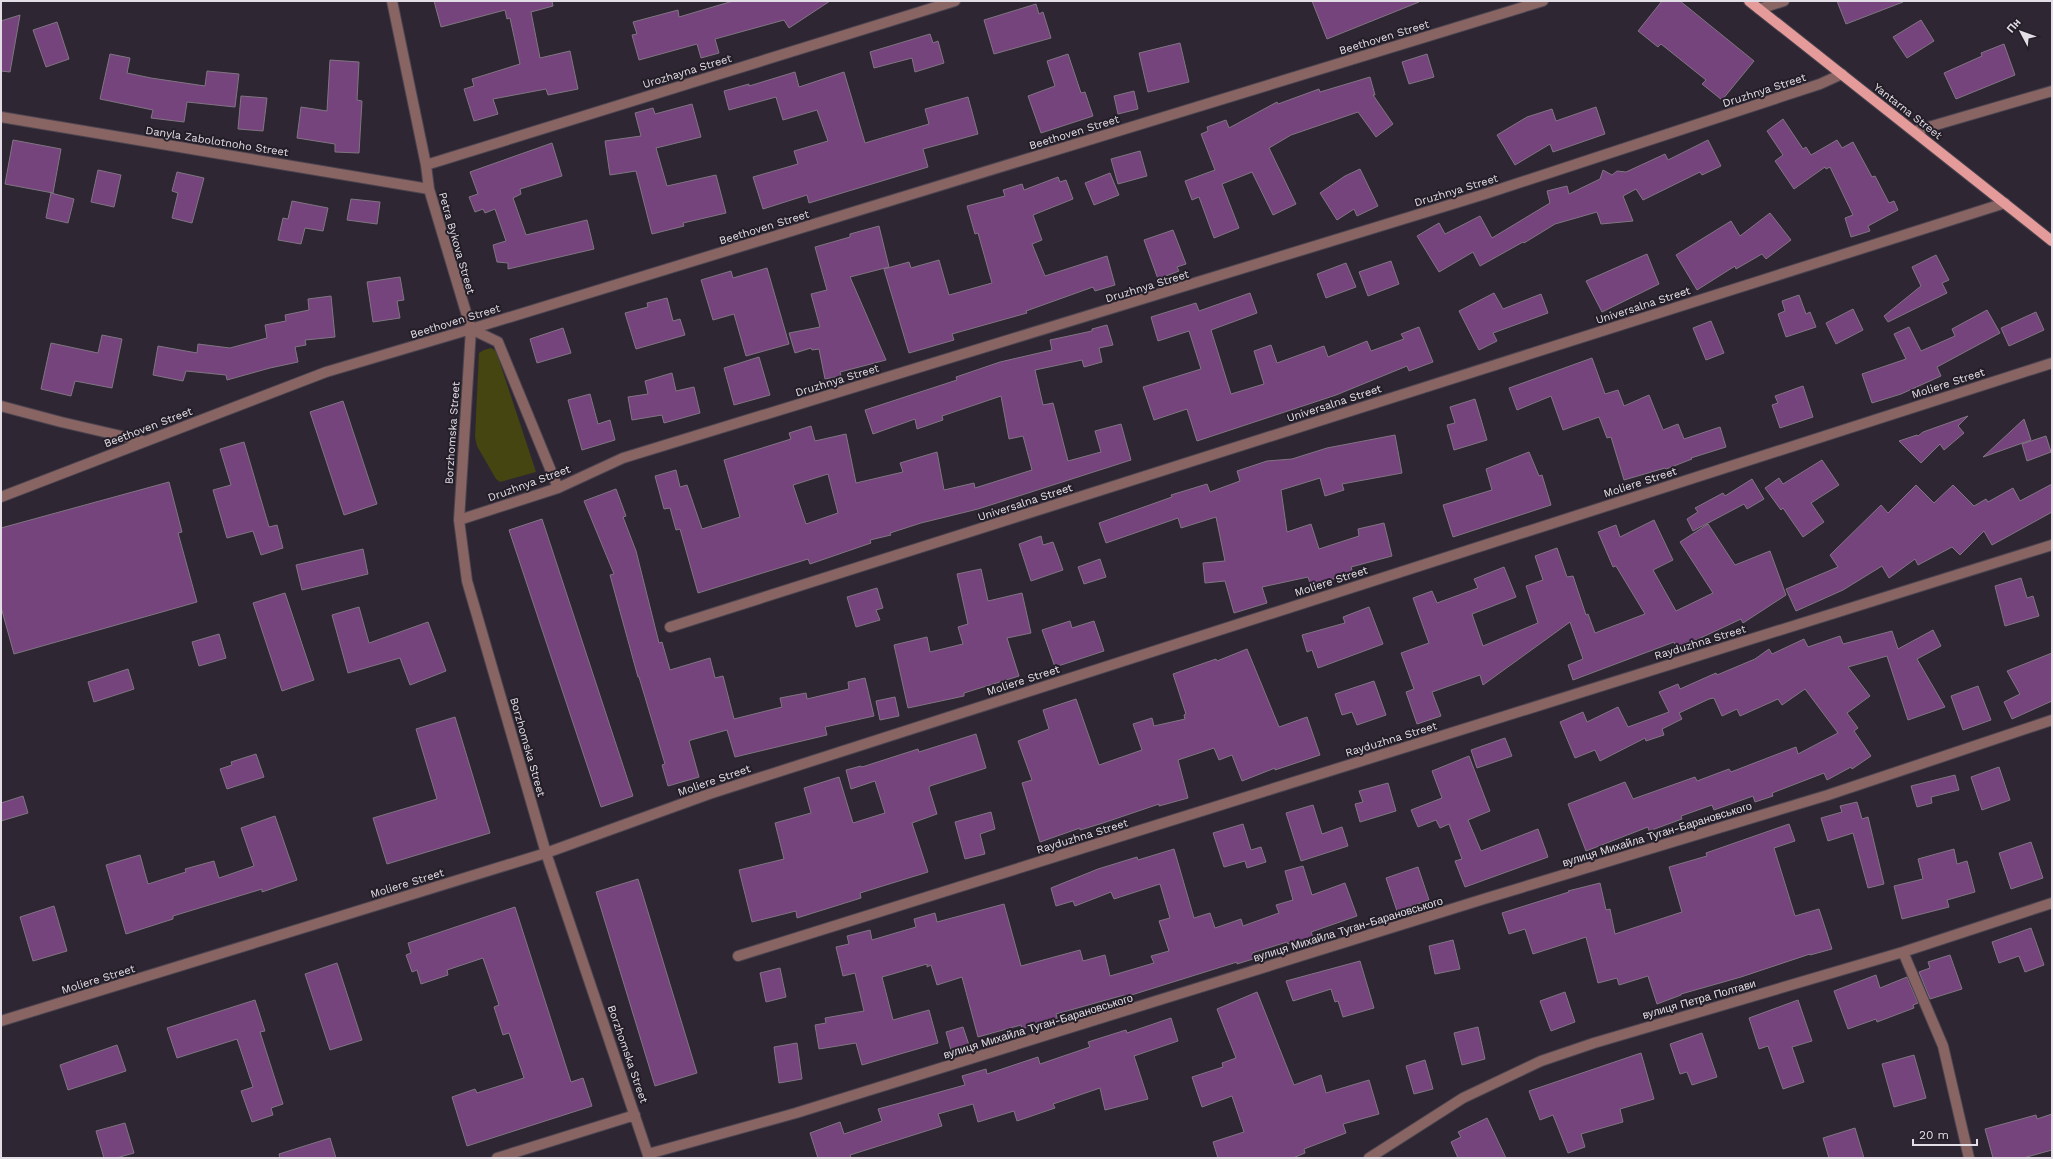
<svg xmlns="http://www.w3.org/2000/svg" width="2053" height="1159" viewBox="0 0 2053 1159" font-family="'Work Sans',sans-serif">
  <rect width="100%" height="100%" fill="#2e2733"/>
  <path fill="#444510" d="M491 348 496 351 536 472 500 482 496 479 477 446 475 437 479 353 484 350Z"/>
  <path fill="#76447c" stroke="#807582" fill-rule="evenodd" d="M434 1H552L553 6 531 12 540 58 570 51 578 89 548 95 546 89 493 99 498 114 474 121 464 89 474 86 472 79 520 64 510 18 507 19 505 10 441 27Z
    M733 1H830L789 28 784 20 715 39 719 53 701 58 697 44 639 60 632 35 637 34 633 22 678 10 679 17Z
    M1312 1H1419V2L1327 39Z
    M1662 1H1680L1754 61 1722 100 1702 84 1706 80 1661 44 1658 47 1638 31Z
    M1837 1H1903V2L1846 24Z
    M1036 4 1039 14 1043 12 1051 38 994 54 984 20Z
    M20 15 10 72 1 71V21Z
    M1921 20 1934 41 1907 58 1893 37Z
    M57 22 69 59 46 67 33 30Z
    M930 34 933 43 938 41 944 63 915 72 912 58 874 68 870 52Z
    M1180 43 1189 82 1148 92 1139 53Z
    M2004 44 2015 75 1956 99 1944 73 1982 56 1981 53Z
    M110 54 130 58 127 73 151 78 205 86 207 71 239 74 235 107 187 102 184 122 151 118 153 110 100 99Z
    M1068 54 1081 93 1085 92 1093 116 1041 133 1028 96 1055 86 1047 61Z
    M1427 54 1434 77 1409 84 1402 62Z
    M330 60 359 62 357 100 362 101 359 153 335 152V144L297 138 301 107 327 111Z
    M795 72 799 87 844 72 865 143 929 124 925 109 968 97 978 134 923 149 928 167 809 203 807 195 763 209 753 177 798 164 794 151 828 141 817 110 783 120 776 97 729 110 724 91 749 84V86Z
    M1370 77 1375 95H1373L1393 124 1376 137 1358 112 1291 135 1269 148 1296 204 1273 215 1252 172 1222 184 1239 228 1214 238 1199 197 1192 200 1185 181 1215 170 1201 134 1208 131 1207 127 1226 120 1229 128 1277 102 1278 104 1319 89 1320 92Z
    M1134 91 1138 109 1118 114 1114 96Z
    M241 96 267 98 263 131 238 129Z
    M692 104 701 137 656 148 667 186 716 175 726 213 683 223 684 226 652 234 636 171 610 175 605 141 641 136 635 113 653 108 655 114Z
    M1596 107 1605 134 1553 152 1550 144 1515 165 1497 135 1527 117 1552 109 1556 121Z
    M1783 119 1803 149 1806 147 1811 155 1837 140 1842 148 1853 142 1872 177 1875 176 1889 203 1894 201 1898 210 1868 226 1870 231 1851 237 1845 218 1853 215 1830 167 1826 169 1825 167 1794 189 1775 161 1783 155 1767 131Z
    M13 140 61 149 53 193 5 184Z
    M1708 140 1721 166 1702 175 1700 172 1643 200 1636 189 1623 196 1633 221 1601 224 1597 212 1555 224 1524 243 1523 242 1480 266 1473 252 1439 272 1417 236 1439 223 1445 234 1480 216 1492 238 1550 203 1547 191 1567 186 1569 194 1600 179 1603 170 1612 175 1617 171 1626 172 1665 154 1668 160Z
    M552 143 562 176 520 189 521 194 513 198 526 235 587 220 594 249 508 269V263L497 262 493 245 506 241 495 209 485 213 483 209 475 212 469 197 478 194 470 172Z
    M1140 151 1147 176 1118 184 1111 159Z
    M1360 169 1378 206 1357 216 1354 209 1337 220 1320 193 1345 176Z
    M98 170 121 175 114 207 91 202Z
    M177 172 204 178 192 223 172 218 178 193 172 191Z
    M1110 173 1119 195 1094 205 1085 183Z
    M1058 177 1060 182 1066 180 1073 199 1033 215 1042 240 1032 244 1045 276 1107 256 1115 285 1095 291 1093 287 1026 311 1027 313 952 334 954 340 909 353 884 269 909 262 911 268 939 260 949 295 992 283 978 233 975 234 967 206 1005 196 1003 190 1022 184 1024 190Z
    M51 193 74 199 68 223 46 218Z
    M351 199 380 202 377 224 347 220Z
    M292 201 328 208 323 231 305 228 301 244 278 240 283 218 288 219Z
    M1770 213 1791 240 1766 259 1762 254 1736 269 1735 266 1697 290 1676 255 1731 221 1740 236Z
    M879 226 889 267 850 277 886 360 840 372 841 376 825 379 819 349 812 350 811 348 795 353 789 333 820 327 811 294 827 290 815 247 850 237V234Z
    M1173 230 1186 264 1177 267 1179 271 1158 279 1144 240Z
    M1647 254 1659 284 1602 312 1586 281Z
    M1936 255 1949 280 1942 283 1947 293 1888 322 1884 316 1921 286 1912 267Z
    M1391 261 1399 284 1368 296 1359 272Z
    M1346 263 1356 287 1326 298 1317 274Z
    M767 268 789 344 746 356 734 314 713 320 701 280 731 271 733 278Z
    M400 277 404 300 397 301 400 318 373 322 367 282Z
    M1250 293 1257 313 1211 330 1231 394 1264 384 1254 351 1271 345 1277 363 1324 346 1328 357 1367 341 1371 351 1404 339 1401 334 1419 327 1433 362 1409 371 1407 366 1336 395 1197 441 1187 409 1154 420 1143 387 1201 369 1189 331 1158 341 1151 317 1196 303 1199 311Z
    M1494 293 1503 309 1541 294 1548 313 1493 333 1497 341 1479 350 1459 311Z
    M1799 295 1806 314 1810 312 1816 327 1786 337 1778 314 1785 311 1782 301Z
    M331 296 335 337 305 340 306 345 295 347 298 362 270 368 227 380 226 375 186 371 183 381 153 375 158 346 197 353 198 344 230 348 267 338 265 325 286 321 285 315 309 310 308 299Z
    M667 298 673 321 680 319 685 335 636 349 625 313 648 307 647 303Z
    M1853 309 1863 330 1836 344 1826 323Z
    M1987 310 2000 333 1937 367 1941 376 1901 394 1872 403 1862 374 1906 359 1894 334 1909 327 1921 351 1955 336 1952 329Z
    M2036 312 2044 330 2009 346 2001 328Z
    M1711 321 1724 353 1706 360 1693 328Z
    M1107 325 1113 345 1099 348 1102 362 1084 367 1082 360 1035 370 1043 405 1053 403 1068 461 1101 452 1095 431 1121 424 1131 460 978 509 921 523 890 533 891 535 870 540 871 543 810 564 808 559 698 593 680 529 676 530 670 508 664 509 655 476 676 470 680 487 687 485 702 529 740 517 724 460 791 439 789 433 811 426 815 441 846 434 856 483 903 472 900 463 937 452 944 490 974 483 975 488 1032 470 1023 436 1009 439 1001 396 942 416 943 420 917 429 915 419 873 434 865 410 957 380 956 377 1000 362 1052 350 1050 340 1092 331V329ZM828 474 838 513 806 524 793 485Z
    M563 328 571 353 537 363 530 339Z
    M102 335 122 339 112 388 75 381 71 396 41 389 51 343 98 353Z
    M759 357 770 395 734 405 724 368Z
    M1592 358 1605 394 1618 390 1624 406 1649 395 1663 430 1678 424 1684 439 1720 427 1726 447 1691 458 1692 459 1666 469 1665 468 1624 480 1611 437 1607 438 1599 417 1563 430 1551 396 1517 410 1509 388Z
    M672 373 676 391 694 387 700 413 664 423 662 415 632 420 628 397 648 394 645 381Z
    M1803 386 1813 417 1780 428 1772 405 1778 403 1775 396Z
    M590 394 598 424 610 420 615 440 582 450 568 400Z
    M1475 399 1487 440 1454 450 1447 425 1455 423 1450 407Z
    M343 401 377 504 344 515 310 412Z
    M1968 416 1958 426 1964 433 1944 450 1940 444 1921 463 1899 441 1917 435 1918 436 1923 432Z
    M2024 419 2031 440 1983 457Z
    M1395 435 1402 473 1342 484 1344 490 1325 496 1320 478 1281 490 1287 532 1311 524 1319 549 1359 536 1358 529 1384 523 1392 556 1351 567 1353 573 1311 586 1308 577 1262 587 1267 603 1234 613 1225 581 1205 583 1203 563 1225 561 1216 517 1181 528 1178 518 1106 543 1099 523 1172 497 1171 495 1207 484 1210 492 1240 481 1237 471 1267 461 1292 459 1327 448Z
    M2046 436 2051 452 2027 461 2022 444Z
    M244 442 269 527 277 525 283 548 261 555 253 531 227 538 213 490 231 485 220 449Z
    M1529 452 1539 476 1542 475 1551 505 1453 537 1443 505 1492 490 1486 469Z
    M1822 460 1839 485 1811 503 1824 522 1803 537 1783 508 1781 510 1765 488 1779 478 1783 484Z
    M1752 479 1764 499 1747 509 1744 504 1693 531 1687 519 1698 512 1695 508 1723 493 1725 496Z
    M169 482 182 532 178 533 197 602 14 654 1 607V528Z
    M2052 484V512L1992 545 1984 531 1960 555 1952 547 1918 565 1915 559 1889 578 1882 566 1843 590 1796 611 1786 589 1838 567 1830 555 1881 505 1888 513 1916 485 1934 503 1953 485 1974 506 1986 499 1988 502 2013 488 2020 501Z
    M616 489 626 516 623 517 636 551 659 643 662 642 670 670 710 658 715 678 723 676 734 719 782 707 780 698 806 693 807 699 849 689 848 682 865 678 874 716 825 727 827 735 735 757 727 730 691 740 689 741 699 777 668 786 662 765 665 764 639 677H638L610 575 614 574 584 501Z
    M542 519 633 796 601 807 509 530Z
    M1654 520 1673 560 1653 570 1676 611 1713 593 1680 542 1708 524 1735 565 1770 551 1786 595 1743 623 1741 619 1677 649 1674 642 1573 680 1568 665 1583 659 1570 622 1483 685 1480 675 1432 692 1441 716 1417 724 1406 692 1414 689 1401 653 1429 643 1413 598 1432 591 1437 603 1478 588 1474 579 1504 567 1516 597 1472 614 1483 646 1538 623 1526 586 1543 580 1535 556 1557 548 1567 577 1573 576 1586 615 1588 614 1595 633 1645 614 1616 566 1613 567 1598 532 1616 525 1620 537Z
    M1041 536 1043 545 1053 542 1063 570 1031 581 1019 544Z
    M363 549 368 574 302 590 296 565Z
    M1100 559 1106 577 1084 584 1078 567Z
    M981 569 988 601 1022 593 1031 633 1007 638 1019 676 964 693V696L908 708 894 645 927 637 930 652 963 644 958 627 968 624 957 574Z
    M2021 578 2027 598 2033 596 2039 616 2005 626 1995 586Z
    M877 588 883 608 876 610 880 620 856 627 847 597Z
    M285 593 314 680 282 691 253 603Z
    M359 607 369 643 428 622 446 671 410 685 400 658 348 673 332 615Z
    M1369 607 1383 644 1318 668 1312 650 1307 652 1302 635 1345 623 1343 617Z
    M1070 621 1072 628 1094 621 1104 651 1055 667 1042 630Z
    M1933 630 1941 646 1917 659 1945 707 1908 720 1887 656 1848 667 1870 696 1847 713 1858 728 1854 731 1871 756 1852 769 1851 767 1827 780 1824 773 1772 793 1773 796 1755 802 1753 796 1714 810 1712 805 1681 816 1682 819 1649 831 1648 827 1586 851 1568 804 1625 782 1633 799 1695 777 1697 781 1729 769 1731 772 1796 747 1798 754 1838 733 1805 689 1782 705 1778 699 1740 716 1737 709 1722 716 1714 698 1709 699 1679 713 1682 719 1662 729 1664 735 1646 741 1645 738 1600 761 1595 750 1575 758 1560 722 1583 712 1587 722 1618 707 1628 727 1669 712 1659 692 1678 684 1680 689 1716 673 1717 675 1755 659 1769 649 1772 654 1804 639 1808 647 1840 636 1843 644 1892 631 1898 649Z
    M219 634 226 658 199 666 192 642Z
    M1247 649 1279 727 1307 717 1320 755 1275 770V768L1242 781 1232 755 1219 760 1214 748 1178 760 1188 798 1159 806V804L1103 823 1080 830V828L1040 842 1022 783 1032 780 1018 741 1049 729 1043 710 1076 699 1099 765 1142 750 1133 724 1152 718 1154 726 1185 719 1184 715 1186 714 1173 674 1216 659 1217 661Z
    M2052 653V701L2012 719 2004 702 2020 694 2007 671Z
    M128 669 134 689 94 702 88 682Z
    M1374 681 1386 715 1357 725 1352 712 1342 715 1335 694Z
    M1978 686 1991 720 1963 730 1951 696Z
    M895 697 899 716 880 720 876 701Z
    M455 717 490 833 387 864 373 818 437 799 416 729Z
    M976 734 986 768 930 786 929 788 937 814 912 823 928 872 860 893 861 898 797 918 796 911 752 922 739 870 784 859 775 823 811 813 804 788 839 777 853 823 885 813 875 781 851 789 846 770 861 766 862 767 918 749 919 752Z
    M1505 738 1512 756 1477 768 1471 750Z
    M256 754 264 777 227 789 220 769 232 765 231 762Z
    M1469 756 1490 811 1468 820 1481 851 1538 829 1548 857 1465 887 1455 861 1462 859 1449 824 1440 828 1436 820 1418 827 1411 810 1442 798 1432 771Z
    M1999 767 2010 800 1982 810 1971 777Z
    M1955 775 1959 790 1931 797 1932 803 1917 807 1911 786Z
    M1388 783 1396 811 1360 822 1355 804 1363 802 1359 791Z
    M23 796 28 813 1 821V803Z
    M1857 802 1862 819 1868 817 1884 884 1868 888 1853 833 1828 841 1821 818 1842 812 1840 806Z
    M1313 805 1322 834 1342 827 1348 846 1301 861 1286 813Z
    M991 812 995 829 980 834 985 854 965 859 955 822Z
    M275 816 297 880 262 892V889L173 916V919L126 934 106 865 140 855 148 884 186 872 185 869 214 861 219 878 254 866 241 828Z
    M1243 824 1251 850 1261 847 1266 862 1247 868 1245 861 1224 867 1213 833Z
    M1789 824 1795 841 1774 848 1795 916 1819 909 1832 949 1810 955V954L1741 977 1681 994V995L1657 1004 1648 976 1619 985 1617 978 1598 983 1586 937 1533 954 1525 929 1509 934 1502 913 1569 892 1568 891 1600 883 1606 910 1610 909 1615 934 1682 912 1669 867 1707 856 1706 853Z
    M2031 842 2043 878 2011 889 1999 853Z
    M1174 849 1194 918 1210 913 1215 928 1241 919 1243 926 1279 913 1276 905 1293 900 1285 871 1303 866 1312 895 1345 883 1357 916 1311 932 1313 937 1288 944 1287 942 1252 953 1253 959 1237 964V962L1125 997 1124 995 1056 1014 1058 1022 1038 1027 1037 1024 1022 1029 1021 1025 978 1037 962 977 937 985 931 965 927 967V964L882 977 893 1020 929 1010 938 1043 862 1065 856 1043 819 1049 815 1025 826 1023 825 1018 864 1011 855 973 843 976 836 947 849 944 847 936 870 930 872 940 916 927 914 919 935 913 937 922 1004 904 1021 966 1080 950 1083 961 1105 955 1110 976 1154 963 1151 956 1169 951 1159 921 1170 918 1160 884 1114 899 1111 892 1075 906 1073 901 1056 906 1051 888 1098 869 1137 857 1138 860Z
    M1954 849 1957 864 1967 861 1975 892 1947 900 1949 907 1902 919 1894 886 1923 879 1918 859Z
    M1418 867 1429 900 1397 911 1386 878Z
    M638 879 697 1073 655 1086 596 892Z
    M54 906 67 951 33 961 20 917Z
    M515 907 571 1082 583 1078 592 1106 467 1146 452 1097 475 1089 477 1093 524 1078 509 1033 503 1035 494 1007 499 1005 483 958 447 970 448 975 421 984 417 970 412 972 406 955 411 953 408 943Z
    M2031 928 2044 965 2025 972 2019 956 1999 963 1992 942Z
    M1453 940 1460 969 1435 974 1429 946Z
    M1950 955 1962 989 1930 999 1919 972 1930 968 1928 962Z
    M1360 961 1374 1008 1343 1017 1338 1001 1335 1002 1331 989 1293 1001 1286 981Z
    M337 963 362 1040 330 1050 305 974Z
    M780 968 786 997 766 1002 760 973Z
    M1876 975 1880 988 1907 977 1918 1003 1913 1005 1914 1008 1877 1022 1876 1019 1848 1029 1834 991Z
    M1257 992 1294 1085 1321 1075 1326 1093 1369 1080 1379 1114 1343 1124 1346 1133 1304 1149 1305 1153 1293 1158H1218L1213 1142 1244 1132 1232 1096 1202 1107 1192 1077 1223 1067 1222 1063 1236 1058 1217 1009Z
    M1565 992 1575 1022 1551 1031 1540 1001Z
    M255 1000 265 1031 260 1032 283 1104 271 1108 273 1115 252 1122 241 1091 253 1087 237 1039 177 1058 167 1028Z
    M1798 1000 1812 1041 1792 1047 1804 1082 1783 1089 1768 1046 1759 1049 1749 1018Z
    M1171 1018 1178 1041 1134 1056 1148 1099 1105 1110 1100 1088 1053 1104 1055 1108 1017 1121 1014 1111 978 1122 973 1104 938 1114 942 1126 850 1155 851 1158H818L810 1133 840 1122 844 1134 882 1121 878 1109 965 1085 962 1076 986 1069 987 1074 1038 1057 1040 1064 1090 1047 1088 1042 1126 1030 1127 1033Z
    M963 1027 969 1045 951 1050 946 1032Z
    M1478 1027 1485 1059 1462 1065 1454 1033Z
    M1702 1033 1717 1077 1692 1085 1687 1072 1680 1074 1670 1044Z
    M797 1043 802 1079 779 1083 774 1047Z
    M117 1045 126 1071 68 1090 60 1065Z
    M1641 1053 1654 1099 1620 1109 1623 1122 1581 1134 1585 1147 1568 1153 1553 1115 1540 1120 1529 1091Z
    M1914 1055 1926 1098 1894 1107 1882 1064Z
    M1425 1060 1433 1089 1414 1094 1406 1066Z
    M2052 1114V1150L2023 1158H1993L1985 1129 2036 1115 2037 1119Z
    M1487 1118 1506 1158H1458L1451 1142 1461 1137 1458 1132Z
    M125 1123 134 1153 116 1158H104L96 1131Z
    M1855 1128 1864 1158H1829L1823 1138Z
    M330 1138 336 1158H280L279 1154Z"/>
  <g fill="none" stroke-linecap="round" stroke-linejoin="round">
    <defs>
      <path id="minor" d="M392 1 426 165 429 189 471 329 498 342 558 488
        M1759 9 1784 1
        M1 117 429 189
        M1915 131 2052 91
        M426 165 955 1
        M471 329 459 520 467 581 546 853 649 1158
        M1 406 61 422 143 441
        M1 497 326 372 471 329 1543 1
        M459 520 558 488 623 458 1485 194 1820 84 1842 74
        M670 627 2005 203
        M1903 952 1943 1046 1969 1158
        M738 956 2052 545
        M1 1021 546 853 709 794 2052 363
        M648 1154 796 1113 1487 898 1828 795 2052 720
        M497 1158 635 1115
        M1369 1158 1463 1098 1541 1061 1594 1043 1903 952 2052 903"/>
      <path id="major" d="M1749 1 2052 241"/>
    </defs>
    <use href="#minor" stroke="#4b4450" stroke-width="12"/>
    <use href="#major" stroke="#4b4450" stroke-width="12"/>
    <use href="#minor" stroke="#886463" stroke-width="10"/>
    <use href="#major" stroke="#e69b9b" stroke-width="10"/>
  </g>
  <g text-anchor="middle" stroke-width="4" stroke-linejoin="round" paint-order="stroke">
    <g font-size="11" fill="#e3dee6" stroke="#241e29">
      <text transform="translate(1384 37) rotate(-17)" y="4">Beethoven Street</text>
      <text transform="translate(687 71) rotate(-17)" y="4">Urozhayna Street</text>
      <text transform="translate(1764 90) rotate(-18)" y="4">Druzhnya Street</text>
      <text transform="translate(1908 111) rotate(38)" y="4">Yantarna Street</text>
      <text transform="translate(1074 132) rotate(-17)" y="4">Beethoven Street</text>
      <text transform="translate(217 141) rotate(9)" y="4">Danyla Zabolotnoho Street</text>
      <text transform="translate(1456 190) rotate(-17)" y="4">Druzhnya Street</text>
      <text transform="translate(764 227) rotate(-17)" y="4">Beethoven Street</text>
      <text transform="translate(457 243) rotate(74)" y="4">Petra Bykova Street</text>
      <text transform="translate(1147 286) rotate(-17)" y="4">Druzhnya Street</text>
      <text transform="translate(1643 305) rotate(-18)" y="4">Universalna Street</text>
      <text transform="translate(455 321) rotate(-17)" y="4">Beethoven Street</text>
      <text transform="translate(837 380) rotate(-17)" y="4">Druzhnya Street</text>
      <text transform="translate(1948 383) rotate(-18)" y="4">Moliere Street</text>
      <text transform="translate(1334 403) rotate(-18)" y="4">Universalna Street</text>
      <text transform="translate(148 427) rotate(-21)" y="4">Beethoven Street</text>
      <text transform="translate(452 433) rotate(-86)" y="4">Borzhomska Street</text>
      <text transform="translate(1640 482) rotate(-18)" y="4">Moliere Street</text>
      <text transform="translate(529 483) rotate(-20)" y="4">Druzhnya Street</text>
      <text transform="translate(1025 502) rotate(-18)" y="4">Universalna Street</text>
      <text transform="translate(1331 581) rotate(-18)" y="4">Moliere Street</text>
      <text transform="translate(1700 642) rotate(-17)" y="4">Rayduzhna Street</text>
      <text transform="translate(1023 680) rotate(-18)" y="4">Moliere Street</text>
      <text transform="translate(1391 739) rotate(-17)" y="4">Rayduzhna Street</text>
      <text transform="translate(528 747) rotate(74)" y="4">Borzhomska Street</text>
      <text transform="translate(714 780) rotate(-19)" y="4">Moliere Street</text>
      <text transform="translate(1657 834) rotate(-17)" y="4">вулиця Михайла Туган-Барановського</text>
      <text transform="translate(1082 836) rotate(-17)" y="4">Rayduzhna Street</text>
      <text transform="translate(407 883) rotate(-17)" y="4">Moliere Street</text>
      <text transform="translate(1348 929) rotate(-17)" y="4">вулиця Михайла Туган-Барановського</text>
      <text transform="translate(98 979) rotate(-17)" y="4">Moliere Street</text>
      <text transform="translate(1699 999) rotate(-16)" y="4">вулиця Петра Полтави</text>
      <text transform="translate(1038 1026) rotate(-17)" y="4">вулиця Михайла Туган-Барановського</text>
      <text transform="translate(628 1054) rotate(71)" y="4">Borzhomska Street</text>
    </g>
  </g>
  <rect width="2053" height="1159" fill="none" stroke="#e3dee6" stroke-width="4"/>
  <g transform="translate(2021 32) rotate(311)" stroke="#241e29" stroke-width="3" paint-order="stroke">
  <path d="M0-3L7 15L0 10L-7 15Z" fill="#e3dee6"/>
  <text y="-6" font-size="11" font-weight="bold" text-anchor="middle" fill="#e3dee6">Пн</text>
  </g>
  <path d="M1913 1139v6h64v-6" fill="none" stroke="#e3dee6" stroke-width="2"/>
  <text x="1919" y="1139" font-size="12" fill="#e3dee6" stroke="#241e29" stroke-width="3" paint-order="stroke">20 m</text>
</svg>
